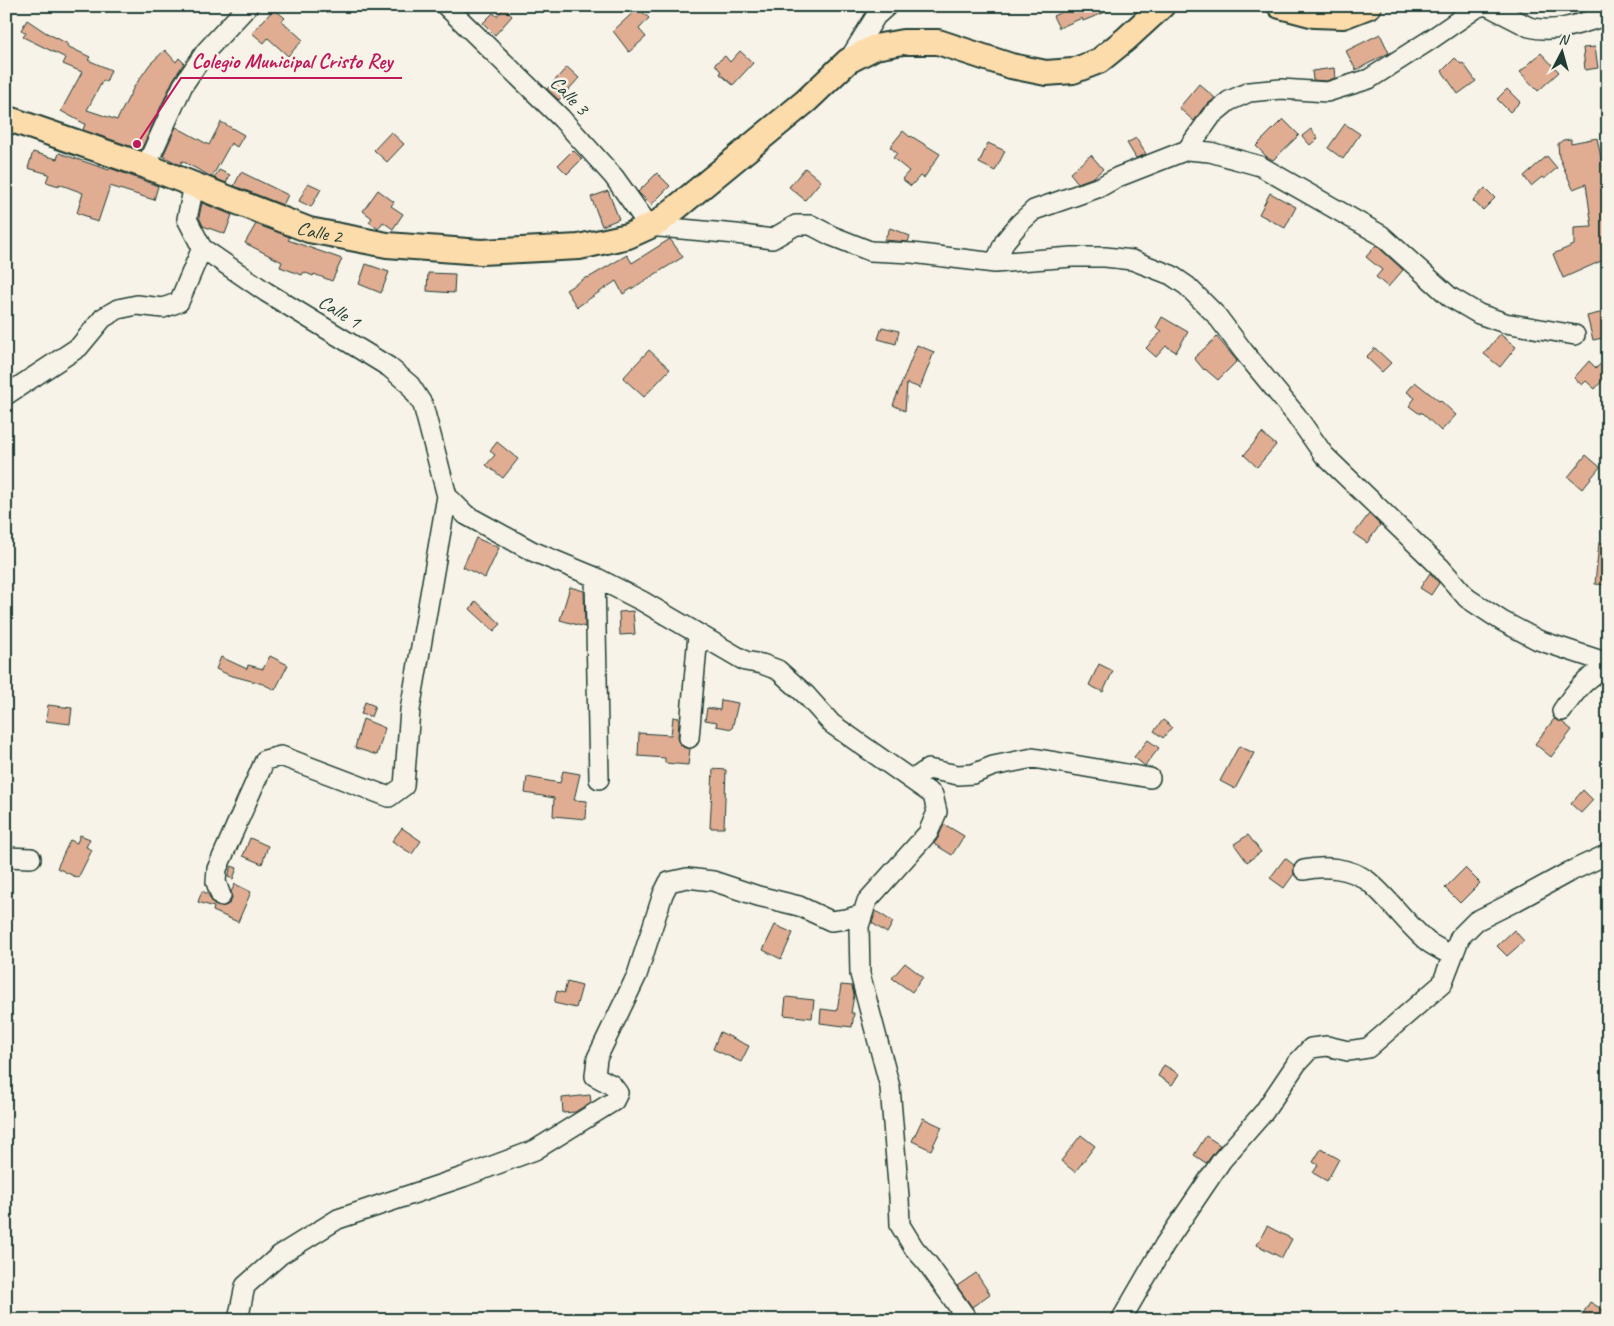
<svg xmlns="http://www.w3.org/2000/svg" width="1614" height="1326" viewBox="0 0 1614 1326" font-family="Caveat,sans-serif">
  <rect width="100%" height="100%" fill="#f7f3e8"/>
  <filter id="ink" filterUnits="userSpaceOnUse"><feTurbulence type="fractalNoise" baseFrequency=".02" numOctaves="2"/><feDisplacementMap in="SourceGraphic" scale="10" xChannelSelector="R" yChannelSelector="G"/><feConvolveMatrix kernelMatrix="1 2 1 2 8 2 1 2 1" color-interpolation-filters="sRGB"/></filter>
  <g filter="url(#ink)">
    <path fill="#e0ad93" stroke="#1f3d34" d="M1075 6H1118V7L1083 21 1082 18 1059 28 1053 16Z
      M1572 6H1591L1592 8 1574 14Z
      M504 8 512 16 495 35 483 23 493 13 497 16Z
      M638 8 649 18 639 29 646 37 629 52 613 31Z
      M274 9 285 18 282 21 303 40 288 56 268 38 264 43 252 33Z
      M27 20 45 32 68 44 67 46 90 57 88 60 111 70 106 82 103 80 87 110 117 120 134 87 150 64 165 50 176 62 179 58 184 63 173 80 141 150 83 130 85 124 61 111 82 72 63 64 66 58 23 37 26 33 21 30Z
      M1380 34 1389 53 1356 70 1346 51Z
      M1595 47 1598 68 1585 70 1583 48Z
      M740 51 753 63 733 85 720 74 721 72 715 64 725 56 730 62Z
      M1541 53 1559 72 1538 91 1520 72Z
      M1455 58 1461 64 1463 63 1476 81 1458 94 1442 71Z
      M567 67 579 78 559 100 547 89Z
      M1334 68 1335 78 1326 81 1313 80 1312 71Z
      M1199 84 1215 98 1203 108 1194 121 1179 108Z
      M1507 89 1520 102 1510 112 1497 99Z
      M1283 119 1299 135 1273 160 1267 157 1256 146Z
      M221 122 244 135 237 147 231 143 212 177 182 161 180 165 163 156 176 127 209 145Z
      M1345 124 1360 134 1343 159 1328 148Z
      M1311 129 1318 138 1310 145 1302 136Z
      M903 131 910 137 911 136 940 154 924 178 920 176 911 186 902 179 909 171 893 158 897 153 890 147Z
      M391 132 404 144 387 162 374 150Z
      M1136 138 1146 154 1136 158 1127 143Z
      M1597 138 1608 191V258L1563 278 1553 254 1574 245V228L1592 227 1586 184 1573 189 1559 157 1558 144 1563 140 1571 139V143Z
      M988 143 1005 151 995 171 979 163Z
      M573 150 582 159 567 174 558 165Z
      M33 152 57 159 59 153 109 170 110 168 158 186 154 200 110 186 98 222 88 219 89 217 77 213 83 193 59 184V186L46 182 49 174 28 168Z
      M1091 155 1103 169 1094 177 1078 183 1070 173Z
      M1547 156 1557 168 1544 179 1542 177 1531 186 1524 176Z
      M805 168 821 181 805 200 789 187Z
      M219 170 230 175 226 183 214 178Z
      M241 172 288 195 283 205 234 186Z
      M657 173 670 186 651 205 638 192Z
      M308 183 321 189 311 207 299 201Z
      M1485 188 1495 198 1483 210 1473 201Z
      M378 190 394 202 391 206 403 214 393 229 383 222 378 229 369 222 372 218 363 211Z
      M608 191 619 219 602 226 591 197Z
      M1270 193 1296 207 1285 228 1259 214Z
      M202 203 232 215 225 234 203 226 199 217Z
      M256 224 290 237 288 240 342 259 332 281 314 274 313 276 304 272 302 275 280 267 282 262 245 243Z
      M890 228 910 236 908 242 884 240Z
      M670 239 683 257 623 294 616 281 577 307 566 290 587 277 588 278 627 255 632 263Z
      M1376 245 1403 270 1388 287 1376 277 1382 270 1366 257Z
      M366 264 389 272 381 293 359 284Z
      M428 273 455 274 454 293 427 291Z
      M1608 311V337L1593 340 1587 316Z
      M1162 317 1188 332 1176 352 1166 346 1156 357 1146 348 1162 331 1156 328Z
      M882 327 899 331 896 344 878 339Z
      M1500 334 1516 347 1500 367 1484 354Z
      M1217 337 1237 361 1218 380 1205 369 1204 370 1194 358Z
      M917 345 934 352 920 388 907 383 905 411 893 405Z
      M1375 348 1391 363 1382 372 1366 357Z
      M649 350 670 369 644 397 623 378Z
      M1608 358V374L1595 389 1586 381 1582 385 1574 378 1589 361 1596 368Z
      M1415 382 1439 401 1440 400 1456 415 1441 431 1421 412 1420 414 1409 406 1415 398 1407 392Z
      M1262 433 1276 445 1257 467 1244 455Z
      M497 442 518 459 503 478 486 465 495 455 490 451Z
      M1586 455 1600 467 1582 489 1568 477Z
      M1369 514 1380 525 1367 543 1354 534Z
      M476 538 499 548 485 578 463 567Z
      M1599 543H1608V585L1595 584Z
      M1430 573 1439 583 1431 595 1420 588Z
      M570 587 584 591 585 627 560 620Z
      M476 601 501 624 494 631 470 609Z
      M633 611 635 634 620 635 619 612Z
      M270 656 288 665 275 690 263 684 229 675 216 669 221 657 247 669 248 665 263 669Z
      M1099 664 1113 671 1103 692 1089 685Z
      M721 700 738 703 732 729 716 726 717 722 705 720 707 708 720 710Z
      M365 702 375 706 371 717 361 714Z
      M48 705 72 708 70 724 46 721Z
      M673 717 679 718 678 737 679 743 683 747 690 749 688 765 665 763V758L638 756 639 733 671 735Z
      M363 719 385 728 377 755 355 748Z
      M1554 719 1562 722 1572 730 1551 757 1535 744Z
      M1163 720 1172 727 1163 738 1154 731Z
      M1148 740 1159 748 1145 766 1134 757Z
      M1239 746 1254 753 1235 789 1220 781Z
      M713 769 726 770 724 828H710Z
      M563 771 580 774 574 800 587 801 586 819 553 816 554 798 525 793 527 777 560 783Z
      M1583 790 1593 800 1581 813 1571 804Z
      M944 824 964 836 952 855 934 844 938 838Z
      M402 828 421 841 412 854 392 841Z
      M80 835 90 839 86 847 92 850 78 878 57 868 70 840 77 843Z
      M1248 835 1261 852 1247 862 1234 844Z
      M250 838 268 846 262 864 243 856Z
      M1285 858 1294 865V874L1284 888 1270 878Z
      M231 866 237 868 233 879 228 877Z
      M1465 868 1480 883 1460 903 1445 888Z
      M235 884 251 892 238 922 213 911 214 907 198 902 202 891 208 894 214 905 219 907 225 906 229 904 232 898 231 892Z
      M876 911 893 922 887 933 872 923Z
      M775 925 793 933 781 959 763 950Z
      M1514 930 1524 941 1507 956 1497 946Z
      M905 963 923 977 912 992 892 978Z
      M567 982 582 986 576 1008 554 1003 557 991 564 993Z
      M841 985 852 986 854 995 851 1013H854L852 1027 820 1023 821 1009 837 1011Z
      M786 997 814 1000 812 1018 784 1015Z
      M720 1032 749 1046 741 1062 713 1049Z
      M1164 1065 1179 1074 1172 1085 1158 1076Z
      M590 1095 591 1102 575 1112 563 1113 562 1098Z
      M923 1118 942 1127 931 1150 912 1141Z
      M1081 1135 1095 1146 1075 1172 1061 1161Z
      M1206 1136 1220 1145 1206 1163 1194 1155Z
      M1321 1149 1339 1159 1327 1181 1313 1173 1318 1165 1313 1162Z
      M1267 1226 1292 1239 1282 1258 1257 1245Z
      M976 1273 990 1294 972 1307 957 1286Z
      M1590 1302 1608 1313V1320H1579Z"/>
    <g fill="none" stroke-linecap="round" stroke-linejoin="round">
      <defs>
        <path id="minor" d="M446 6 561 118 614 177 649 226 736 234 772 239 796 225H811L832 236 870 251 912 253 995 263 1072 257H1105L1132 260 1171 275 1187 286 1217 316 1244 352 1296 415 1324 455 1440 567 1467 598 1502 621 1538 640 1608 663
          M1488 6 1529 27C1555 34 1583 23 1608 15
          M848 61 876 16 887 6
          M1187 150 1212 115 1229 101 1249 92 1281 89 1327 92 1369 79 1430 40 1478 7 1483 6
          M146 166 183 85 206 51 248 6
          M194 185 187 219 202 248 266 292 389 367 410 385 423 405 447 496 410 710 404 786 389 797 281 756 265 760 217 869 216 882 221 896
          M995 263 1005 241 1019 224 1034 210 1100 187 1118 177 1187 150 1210 152 1260 166 1381 235 1450 297 1479 314 1505 323 1575 335
          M6 395 79 347 103 318 118 309 137 305 163 308 179 302 202 248
          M447 496 466 515 532 551 595 577 642 601 745 661 762 664 778 670 806 695 832 724 933 795 937 812 928 833 867 901 859 926 860 974 890 1087 899 1197 900 1225 914 1248 928 1264 968 1320
          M595 577 599 779
          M1562 711C1573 694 1588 674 1608 668
          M689 738 698 635
          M912 780 928 769 958 775 973 774 993 766 1033 758 1150 778
          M6 857 31 858
          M1304 870C1324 865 1351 868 1368 881 1390 899 1406 924 1428 942 1435 947 1444 951 1452 956
          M238 1320 245 1286 280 1255 338 1219 463 1177 535 1150 614 1101 618 1093 612 1085 595 1076 597 1058 637 975 663 894 669 882 687 878 713 881 758 896 799 906 831 921 846 919 863 914
          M1121 1320 1165 1244 1222 1160 1264 1112 1297 1063 1311 1048 1327 1046 1348 1051 1368 1048 1442 984 1460 937 1476 921 1516 901 1569 872 1608 854"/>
        <g id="major">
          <path d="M1280 6 1314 15 1343 16 1369 6"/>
          <path id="s1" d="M6 118 146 166 309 230 387 245 481 252 579 247 628 236 659 222 806 101 848 61 875 47 903 42H938L1011 66 1046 73 1073 71 1099 61 1126 39 1162 6"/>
        </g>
      </defs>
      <use href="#minor" stroke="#1f3d34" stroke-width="22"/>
      <use href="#major" stroke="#1f3d34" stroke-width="28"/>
      <use href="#minor" stroke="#f7f3e8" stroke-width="19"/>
      <use href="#major" stroke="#fddcac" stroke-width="24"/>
    </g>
  </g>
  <g text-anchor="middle" stroke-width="5" stroke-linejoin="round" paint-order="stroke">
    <g font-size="20" fill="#1f3d34" stroke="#f7f3e8">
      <text transform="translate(570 95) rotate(46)" y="7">Calle 3</text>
      <text dy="7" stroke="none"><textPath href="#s1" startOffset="334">Calle 2</textPath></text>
      <text transform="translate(340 311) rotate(32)" y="7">Calle 1</text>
    </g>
  </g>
  <path fill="none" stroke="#c2185b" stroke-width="2" d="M137 144L181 78H402"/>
  <circle fill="#c2185b" stroke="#f7f3e8" stroke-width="2" cx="137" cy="144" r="5"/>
  <g font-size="21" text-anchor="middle" font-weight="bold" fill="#c2185b" stroke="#f7f3e8" stroke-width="5" stroke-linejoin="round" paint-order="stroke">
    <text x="292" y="68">Colegio Municipal Cristo Rey</text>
  </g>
  <rect width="1614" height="1326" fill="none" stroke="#f7f3e8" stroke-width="25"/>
  <rect x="12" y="12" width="1589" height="1301" fill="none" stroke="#1f3d34" stroke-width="2" filter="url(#ink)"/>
  <g transform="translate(1562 52) rotate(6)" stroke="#f7f3e8" stroke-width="4" paint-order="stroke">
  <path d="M0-4L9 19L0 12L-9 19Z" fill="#1f3d34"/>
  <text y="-8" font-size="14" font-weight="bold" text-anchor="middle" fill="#1f3d34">N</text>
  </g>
</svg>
